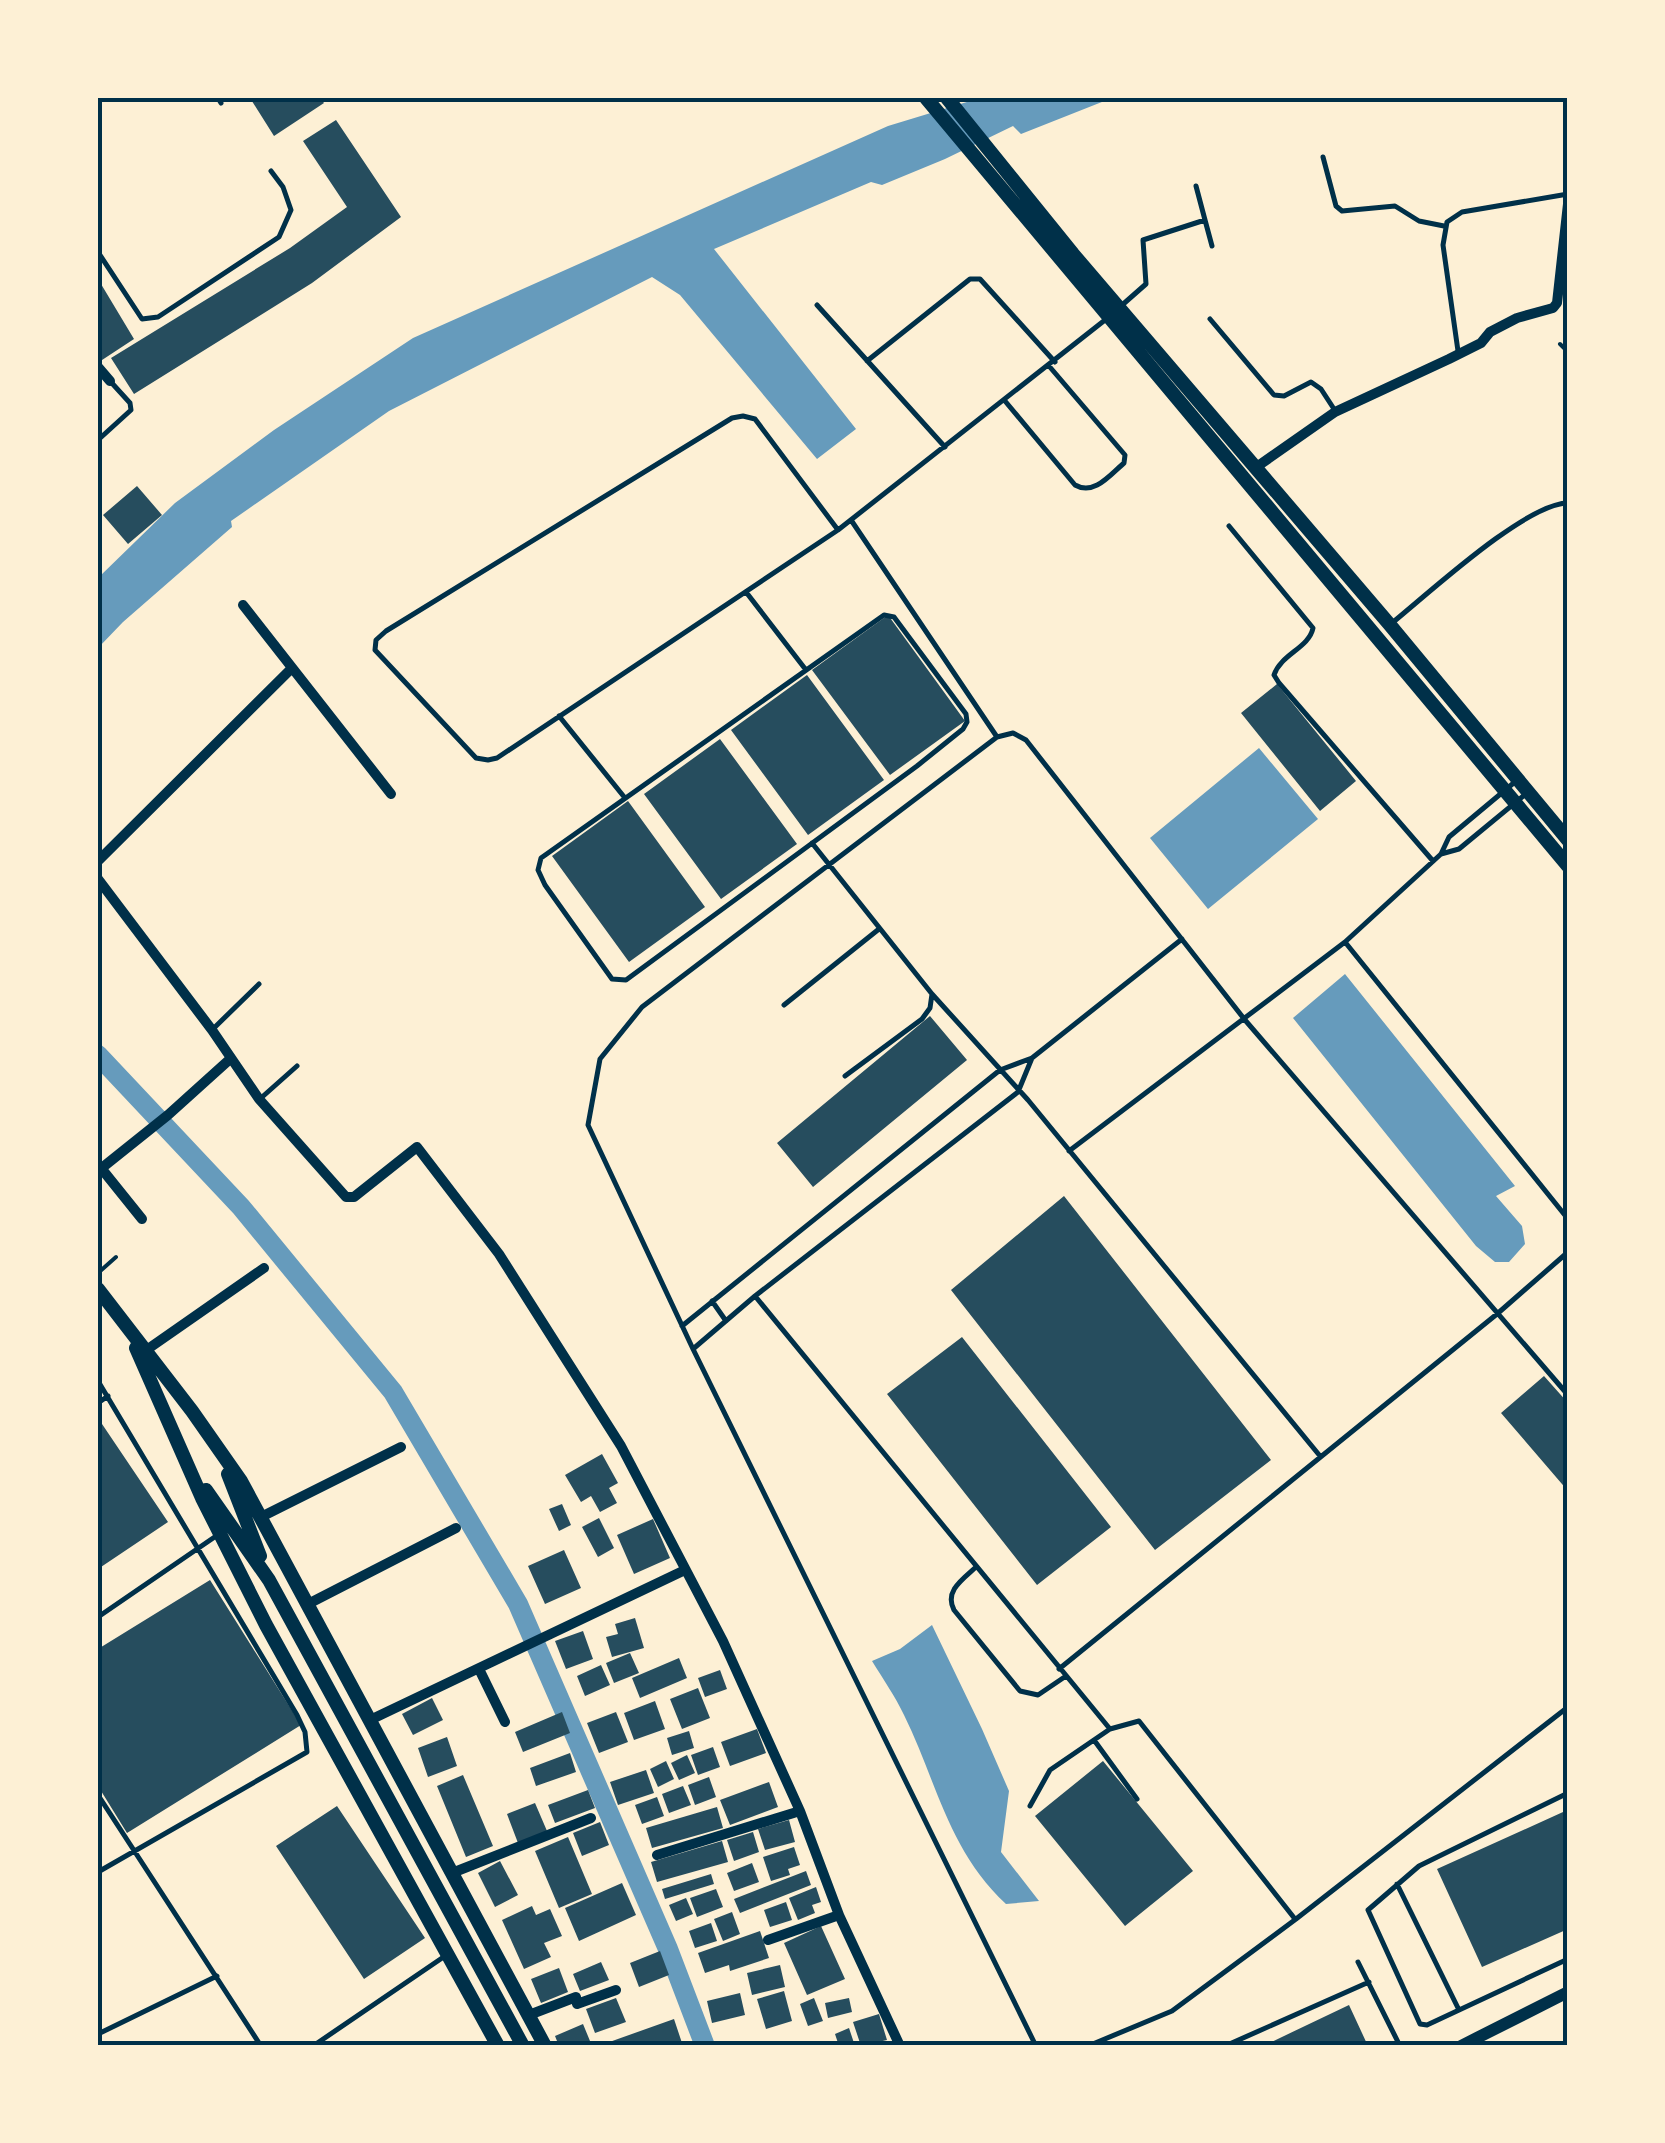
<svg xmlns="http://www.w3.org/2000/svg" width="1665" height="2143" viewBox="0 0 1665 2143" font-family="Karla,sans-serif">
  <rect width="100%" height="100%" fill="#fdf0d5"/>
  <path fill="#669bbc" d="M980 98H1112L1021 134 1013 126 945 159 882 185 871 182 714 249 856 429 817 459 680 295 652 277 389 411 231 521 232 527 123 622 98 648V578L175 503 274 430 413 338 888 126Z
    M1259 748 1318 819 1208 909 1150 838Z
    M1345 974 1515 1186 1496 1196 1522 1226 1525 1244 1509 1262H1495L1476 1246 1293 1018Z
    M932 1625 982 1729 1009 1791 1001 1852 1039 1901 1006 1904C948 1850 937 1782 904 1715 895 1696 883 1679 872 1661L900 1649Z"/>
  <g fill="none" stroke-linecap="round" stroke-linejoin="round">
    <path stroke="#669bbc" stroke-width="20" d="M98 1055 241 1207 393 1392 518 1604 668 1949 705 2046"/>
  </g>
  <path fill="#264d5e" d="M250 98H320L324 103 274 136Z
    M336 120 401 217 312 283 134 394 111 358 290 248 347 207 303 141Z
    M98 279 134 339 99 362 98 360Z
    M137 486 162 515 128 544 103 515Z
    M888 615 965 721 890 775 812 670Z
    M807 675 884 780 808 835 731 730Z
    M1277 684 1356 781 1320 811 1241 713Z
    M720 739 797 844 721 899 644 794Z
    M628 801 705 907 629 962 552 856Z
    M930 1016 967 1060 813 1187 777 1143Z
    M1064 1196 1271 1460 1155 1550 951 1290Z
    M962 1337 1111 1527 1037 1585 887 1394Z
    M1544 1376 1568 1403V1491L1501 1413Z
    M100 1421 168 1522 98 1569V1423Z
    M602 1454 618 1483 609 1488 617 1503 600 1512 591 1496 581 1502 565 1475Z
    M562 1504 571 1525 559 1531 549 1509Z
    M599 1518 614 1548 598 1557 582 1527Z
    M653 1519 670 1558 634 1574 617 1535Z
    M564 1550 581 1588 545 1604 528 1566Z
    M210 1580 301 1725 127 1833 98 1786V1649Z
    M635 1618 644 1648 612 1657 606 1637 618 1634 615 1624Z
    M583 1631 593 1659 566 1669 555 1641Z
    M630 1653 639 1673 614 1683 606 1663Z
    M679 1658 687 1678 640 1698 632 1678Z
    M601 1665 610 1685 585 1696 577 1676Z
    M720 1670 727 1689 705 1697 698 1678Z
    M698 1688 710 1718 682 1729 670 1699Z
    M432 1698 443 1720 413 1735 402 1714Z
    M655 1701 665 1729 634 1740 624 1713Z
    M562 1712 570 1733 523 1752 515 1732Z
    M616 1712 628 1742 599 1753 587 1723Z
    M757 1729 766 1753 730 1766 721 1742Z
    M689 1731 694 1748 672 1755 667 1738Z
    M447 1737 457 1766 428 1777 418 1748Z
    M713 1747 720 1767 698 1775 691 1755Z
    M570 1753 576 1772 536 1786 530 1768Z
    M687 1755 695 1773 679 1780 671 1763Z
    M666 1761 674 1779 658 1787 650 1769Z
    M1103 1761 1193 1871 1125 1926 1035 1816Z
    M646 1770 654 1793 618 1805 610 1782Z
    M463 1775 493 1846 466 1857 437 1786Z
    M709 1777 716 1797 695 1805 688 1785Z
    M769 1782 778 1807 730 1825 720 1800Z
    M683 1786 691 1805 669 1813 662 1794Z
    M588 1790 595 1808 555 1823 548 1805Z
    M657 1797 664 1816 642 1824 635 1805Z
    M535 1803 547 1831 518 1843 507 1814Z
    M337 1806 425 1938 364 1979 276 1846Z
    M717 1807 723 1828 652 1848 646 1828Z
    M1563 1812 1568 1821V1929L1482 1967 1437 1869Z
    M789 1820 795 1842 765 1850 758 1829Z
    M600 1822 609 1845 582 1856 573 1833Z
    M753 1832 759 1852 734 1861 727 1840Z
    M568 1837 592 1894 559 1908 535 1851Z
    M722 1841 728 1862 657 1882 651 1862Z
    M794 1847 800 1865 788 1869 790 1875 771 1881 763 1857Z
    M500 1861 518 1895 495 1907 478 1873Z
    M752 1863 759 1882 734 1891 727 1873Z
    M806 1871 811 1885 740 1913 734 1899Z
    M711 1874 714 1884 665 1899 662 1889Z
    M622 1883 636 1915 579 1941 565 1908Z
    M816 1887 821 1902 812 1905 815 1913 798 1920 789 1898Z
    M716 1889 723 1907 697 1917 690 1898Z
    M686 1898 693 1914 676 1921 669 1905Z
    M786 1902 792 1920 770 1927 764 1910Z
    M532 1906 536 1915 550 1909 562 1936 544 1943 551 1957 524 1969 502 1920Z
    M732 1912 740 1934 723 1941 714 1919Z
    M711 1923 717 1941 695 1948 689 1931Z
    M821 1926 845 1979 807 1995 784 1943Z
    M760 1931 769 1958 730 1971 729 1965 705 1973 698 1953Z
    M660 1951 669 1975 639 1987 630 1963Z
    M601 1962 609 1980 580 1991 573 1974Z
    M780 1965 785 1987 752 1995 747 1973Z
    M559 1968 568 1992 541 2003 531 1979Z
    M784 1991 792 2021 766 2029 757 1999Z
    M740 1993 745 2015 712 2023 707 2001Z
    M616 1998 626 2022 595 2033 586 2009Z
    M814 1998 823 2021 808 2026 800 2004Z
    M849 1998 852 2012 828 2018 825 2003Z
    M1349 2005 1368 2046H1263Z
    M879 2014 887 2040 861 2046 853 2022Z
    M674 2019 683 2046H601V2045Z
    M583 2024 590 2041 580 2046H559L555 2036Z
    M849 2028 855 2046H839L835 2034Z"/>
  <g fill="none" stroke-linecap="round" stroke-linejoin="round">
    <path stroke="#003049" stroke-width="4" d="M1560 344 1568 352
      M98 1273 116 1257"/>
    <path stroke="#003049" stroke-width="5" d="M218 98 221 103
      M98 101 103 98
      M1323 157 1336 206 1342 211 1395 206 1419 221 1444 226
      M1196 186 1205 220
      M98 252 142 319 158 317 279 237 291 210 283 187 271 171
      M817 305 945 447
      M1121 306 1146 284 1143 240 1205 220 1212 246
      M1210 319 1274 395 1284 396 1311 382 1321 389 1334 409
      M1458 351 1443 245 1447 222 1462 212 1568 194
      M867 361 970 279H980L1055 362
      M1005 401 1075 485C1094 496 1110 475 1124 463L1125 455 1049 366
      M98 440 131 410 130 403 110 381
      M851 520 997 737
      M1229 526 1313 628C1309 648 1281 654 1274 675L1279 683 1433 861
      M838 530 755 419 743 416 732 418 386 631 376 640 375 650 476 758 488 760 497 758 838 530 1105 320
      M746 592 806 670
      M884 615 894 617 966 714 967 722 963 729 917 766 626 980 612 979 545 885 538 870 541 858Z
      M1392 623C1428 594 1526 503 1568 503
      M559 716 625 798
      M812 843 932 994 930 1008 922 1019 845 1076
      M1441 854 1459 849 1527 793
      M1345 942 1568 1219
      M932 994 1028 1100 1320 1456
      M784 1005 879 929
      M214 1028 259 984
      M261 1098 297 1066
      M1069 1151 1345 942 1441 854 1449 837 1516 781
      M755 1296 1110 1729 1050 1770 1030 1806
      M712 1301 726 1321
      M682 1326 1000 1070 1032 1058 1182 939
      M693 1349 755 1296 1018 1092 1032 1058
      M98 1381 297 1715 305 1732 307 1752 98 1872
      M98 1403 108 1396
      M976 1567C963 1579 944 1591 954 1610L1020 1691 1038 1695 1066 1676
      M98 1617 219 1534
      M1059 1669 1497 1314 1568 1252
      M1110 1729 1139 1721 1295 1919
      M1094 1740 1137 1799
      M1568 1793 1419 1866 1368 1910 1420 2024 1427 2025 1568 1959
      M98 1795 261 2046
      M1397 1884 1459 2010
      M1358 1962 1400 2046
      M98 2034 217 1976
      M313 2046 445 1956
      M1040 2046 1035 2044 693 1349 588 1125 600 1059 642 1007 997 737 1013 733 1026 740 1245 1020 1568 1395
      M1088 2046 1172 2011 1296 1919 1568 1707
      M1225 2046 1369 1982"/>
    <path stroke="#003049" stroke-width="10" d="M98 367 110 381
      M1255 468 1335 412 1449 359 1481 343 1490 332 1517 318 1553 308 1557 303 1568 204
      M243 605 391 794
      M98 861 292 668
      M98 879 212 1030 259 1099 346 1197H354L417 1147 499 1254 621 1446 723 1641 800 1811 839 1915 900 2046
      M101 1168 142 1219
      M98 1171 168 1115 229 1060
      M145 1351 264 1268
      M261 1517 401 1447
      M308 1604 456 1528
      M479 1669 505 1722
      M370 1720 685 1570
      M657 1855 800 1811
      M452 1873 591 1818
      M768 1940 839 1915
      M529 2015 576 1997 577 2004 616 1990"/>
    <path stroke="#003049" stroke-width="12" d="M1461 2046 1568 1992"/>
    <path stroke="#003049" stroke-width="14" d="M926 98 1568 866
      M947 98 1073 254 1390 625 1568 840
      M98 1289 192 1411 241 1481 545 2046
      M136 1348 202 1498 266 1625 498 2046
      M228 1474 260 1556
      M206 1490 269 1580 523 2046"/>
  </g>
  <rect width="1665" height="2143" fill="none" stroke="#fdf0d5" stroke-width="200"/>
  <rect x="100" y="100" width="1465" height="1943" fill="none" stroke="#003049" stroke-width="4"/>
</svg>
